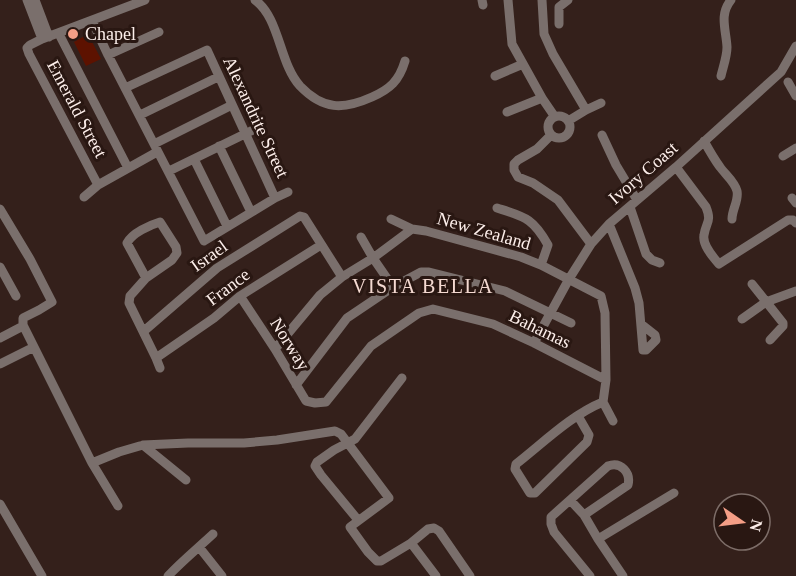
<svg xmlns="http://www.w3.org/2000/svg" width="796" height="576" viewBox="0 0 796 576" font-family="'Times New Roman',serif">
  <rect width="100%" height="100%" fill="#34201b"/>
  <path fill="#5d1200" d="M88 34 101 59 86 66 74 42Z"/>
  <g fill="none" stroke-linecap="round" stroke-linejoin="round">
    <path stroke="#7a6f6c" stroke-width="9" d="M27 0 42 39
      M35 0 49 37
      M255 0C280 18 279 63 300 86 323 110 343 110 372 97 390 89 399 81 405 61
      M482 0 483 5
      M508 0 512 44 542 98
      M542 0 544 34 553 54 586 110 601 103
      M92 21 108 55 204 241 275 198 288 192
      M559 24V7L568 0
      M59 34 128 168
      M108 55 159 32
      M495 76 523 64
      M721 76C723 67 727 57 727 47 726 29 719 15 731 0
      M788 82 796 96
      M125 88 207 50 275 198
      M507 112 542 98 555 117
      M140 115 218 77
      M548 127a11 11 0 1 1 22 0a11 11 0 1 1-22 0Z
      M568 121 586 110
      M551 135 537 149 518 160 514 164V170L518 177 533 183 558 200 591 244
      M602 135 616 165 637 200
      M704 141C709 150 714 159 720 167 725 174 735 182 737 191 739 201 732 209 732 219
      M154 144 232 105
      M219 146 251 212
      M783 156 796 148
      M194 159 227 226
      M676 167 706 207C712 222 706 222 704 235 702 245 713 257 719 264L788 220H793L796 223
      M169 171 255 129
      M98 185 29 54 27 48 30 45 42 39 145 0
      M84 197 98 185 157 152
      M792 198 796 203
      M630 207 646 254 652 260 660 263
      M497 208C525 217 533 218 548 245L541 265
      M0 209 30 259 52 302 39 310 23 318V325L92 463 118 506
      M391 219 412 229 426 231 521 257 541 265 601 296 605 313 606 380 603 402 613 421
      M609 224 635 288 639 303 643 350H646L656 340 655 335 641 324
      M361 237 373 258 393 287
      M0 267 16 296
      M146 278 127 243C132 233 150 225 160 222L176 247 177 253 172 260 146 278 130 296 129 303 156 358 160 368
      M752 284 783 323V326L770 340
      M240 296 275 349 306 401 315 403 326 402 371 346 419 313 433 309 493 324 534 343 606 380
      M742 319 766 302 796 291
      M144 331 217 268 300 216 304 217 342 277
      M0 338 23 326
      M534 343 569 279 591 244 609 224 676 167 781 72 796 46
      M275 349 320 295 342 277 373 258 412 229
      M156 358 214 318 240 296 321 245
      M0 364 34 347
      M296 385 347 318 393 287 421 272H429L505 291 571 323
      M578 416 589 435 587 442 535 493H530L515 469 516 464C543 443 571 415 603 402
      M143 445 186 480
      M92 463 119 452 143 445 188 443H244L277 440 335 431 341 434 389 498 350 527 368 552 377 561H381L411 543 436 576
      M570 500 584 515 598 539 623 576
      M0 504 42 576
      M584 515 628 485C631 473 621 461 608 466L551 517V524L554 532 590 576
      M358 520 321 475 315 466 317 462 334 450 355 439 402 378
      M598 539 674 493
      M411 543 428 529 434 528 439 531 470 576
      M199 547 222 576
      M168 576C182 561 198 548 213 534"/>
  </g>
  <circle fill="#f49e86" stroke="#291712" stroke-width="2" cx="73" cy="34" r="6"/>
  <g text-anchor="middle" stroke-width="6" stroke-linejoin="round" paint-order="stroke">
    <g font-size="18" fill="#fceeea" stroke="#291712" text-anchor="start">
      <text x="85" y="40">Chapel</text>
    </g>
    <g font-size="18" fill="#fceeea" stroke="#291712">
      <text transform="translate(77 109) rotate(62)" y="6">Emerald Street</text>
      <text transform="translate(256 117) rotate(65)" y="6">Alexandrite Street</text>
      <text transform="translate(643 173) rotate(-41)" y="6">Ivory Coast</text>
      <text transform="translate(484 231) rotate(16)" y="6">New Zealand</text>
      <text transform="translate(209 256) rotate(-36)" y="6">Israel</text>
      <text transform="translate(228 287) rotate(-37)" y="6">France</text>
      <text transform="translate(540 329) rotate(26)" y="6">Bahamas</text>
      <text transform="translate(290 344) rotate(58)" y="6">Norway</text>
    </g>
    <g font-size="20" letter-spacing="1.5" fill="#f4d9d1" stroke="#291712">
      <text x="423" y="293">VISTA BELLA</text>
    </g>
  </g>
  <g transform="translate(742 522) rotate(104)"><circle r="28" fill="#291712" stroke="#7d6d68" stroke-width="1.5"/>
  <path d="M0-4.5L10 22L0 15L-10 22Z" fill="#f49e86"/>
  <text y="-9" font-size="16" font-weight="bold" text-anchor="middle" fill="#fceeea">N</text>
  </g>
</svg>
